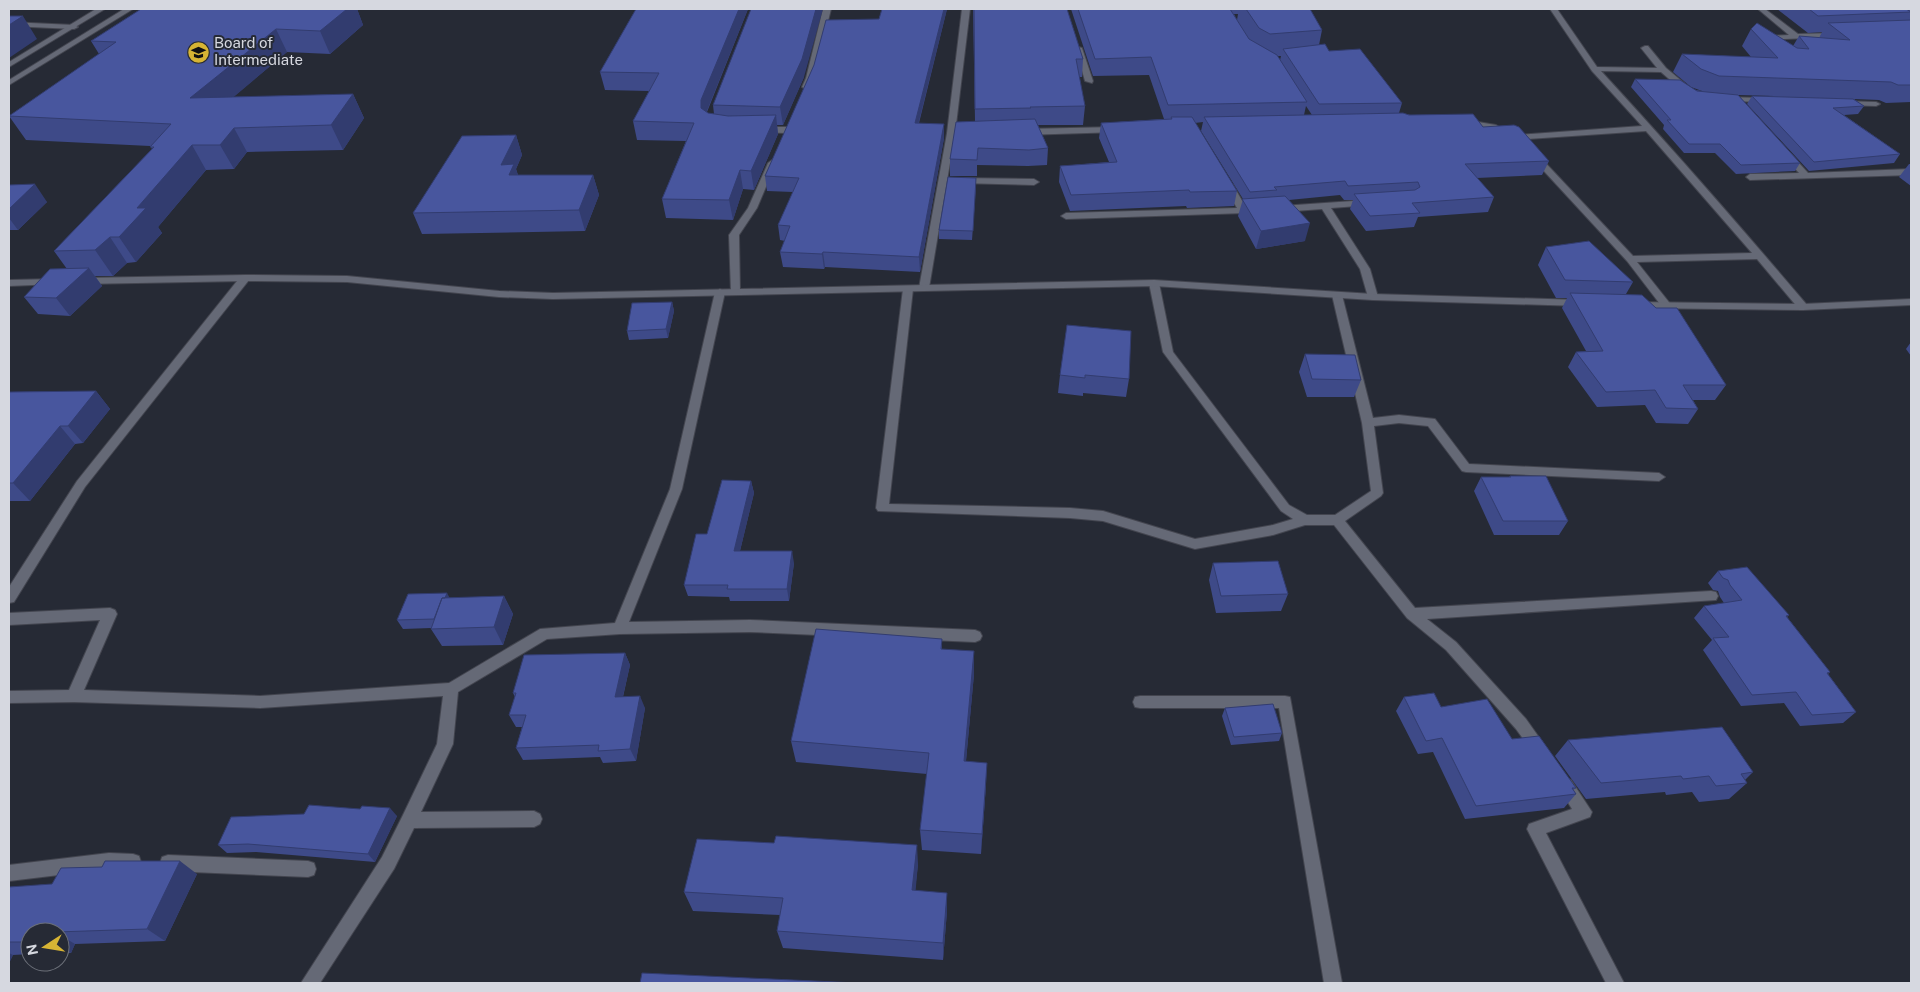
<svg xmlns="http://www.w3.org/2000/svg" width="1920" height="992" viewBox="0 0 1920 992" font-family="'Public Sans',sans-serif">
  <rect width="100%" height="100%" fill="#262a35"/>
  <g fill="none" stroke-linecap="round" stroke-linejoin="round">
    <defs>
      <path id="street" d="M823 9H831L814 78 809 89H806L802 87 806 78Z
        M962 9H970L955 133 929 288 924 291 919 288 947 133Z
        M1550 9H1557L1597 67 1657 68 1641 48 1645 46H1648L1666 68 1689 87V91H1683L1661 72 1601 71C1672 148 1740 226 1807 305L1808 307 1807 309H1799L1757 259 1637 262 1672 306 1667 309 1663 308 1627 261 1531 157 1538 155 1633 256 1752 253 1646 131 1514 140V136L1517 135 1642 126 1592 71Z
        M1758 9H1765L1798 34 1836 33 1840 35 1836 37 1761 40V36H1764L1789 35Z
        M9 22 74 25 78 27 74 29 9 26Z
        M1075 46 1082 48 1093 81 1092 83 1085 81Z
        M1723 97 1766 98 1770 100 1766 102 1726 101H1723Z
        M1841 101 1876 102 1880 104 1876 106 1844 105H1841Z
        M1466 120 1496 125 1508 132 1504 135 1491 129 1463 125V121Z
        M761 127H786L790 130 786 133 758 132 757 130Z
        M1116 127 1120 130 1119 132 1023 135 1019 132 1023 129Z
        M1786 151 1789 152 1808 173 1911 169V175L1750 180 1746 177 1750 174 1799 173 1782 154Z
        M772 160 776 163 757 208 739 235 740 291 735 294 731 293 729 235 748 208 768 163Z
        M961 178 1034 179 1039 182 1034 185 958 183 956 181Z
        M1228 182 1233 185 1248 211 1246 213 1066 219 1061 216 1066 213 1237 208 1223 185Z
        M1368 200 1371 201V205L1331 208 1370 269 1378 297 1373 300 1368 297 1360 269 1322 209 1281 212 1276 209 1281 206Z
        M245 275 249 276V280L85 487 14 602 9 603V587L77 481 241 276Z
        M1154 280 1159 283 1173 352 1289 505 1307 515H1335L1371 491 1362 423 1332 295 1337 292 1342 295 1373 418 1399 415 1435 419 1469 464 1659 473 1665 477 1659 481 1466 472 1462 471 1428 426 1399 423 1374 426 1383 493 1381 496 1345 521 1415 608 1711 591 1716 592 1718 596 1716 600 1427 619 1456 642 1526 719 1548 750 1545 755 1540 757 1535 755 1516 729 1446 650 1407 618 1334 525H1305L1273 535 1195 549 1103 521 1070 518 878 511 876 508 903 289 908 286 913 289 889 504 1070 508 1103 511 1195 539 1273 525 1293 519 1281 511 1163 352 1149 283Z
        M720 289 725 292 682 489 629 622 750 620 975 630 980 632 982 636 980 640 975 642 750 632 620 634 547 639 458 692 453 744 421 812 534 811 540 814 542 819 540 824 534 827 414 828 394 869 320 983H301L382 857 403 815 437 744 443 696 260 708 74 702 9 703V691L69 690 100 620 9 625V613L110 608 115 610 117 614 84 690 260 696 449 683 540 629 615 623 670 489 715 292Z
        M1140 696H1285L1290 697 1342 983H1324L1279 708H1140L1135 707 1133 702 1135 697Z
        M1565 778 1571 780 1592 812 1590 817 1546 833 1624 983H1606L1527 829 1529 824 1572 809 1557 785 1559 780Z
        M109 853 133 854 139 856 141 862 139 868 133 870 109 869 9 881V865Z
        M168 855 308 861 314 863 316 869 314 875 308 877 168 871 162 869 160 863 162 857Z"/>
      <path id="secondary" d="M96 9H105L9 67V62Z
        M124 9H133L9 85V80Z
        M245 275 347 276 499 291 553 293 1154 280 1373 294 1581 300 1586 303 1581 306 1373 300 1154 286 553 299 499 297 347 282 245 281 83 284 78 281 83 278Z
        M53 279 58 282 57 284 9 286V280Z
        M1911 299V305L1803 310 1636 308 1631 305 1636 302 1803 304Z"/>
    </defs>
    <use href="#street" stroke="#43454f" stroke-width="2"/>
    <use href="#secondary" stroke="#43454f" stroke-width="2"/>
    <use href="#street" fill="#656976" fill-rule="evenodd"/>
    <use href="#secondary" fill="#656976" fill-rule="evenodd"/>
  </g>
  <path fill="#3e4a88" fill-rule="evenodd" d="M141 9H357L363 25 330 54 287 52 233 97 353 94 364 118 343 150 247 152 234 169 206 170 158 227 162 233 136 262 127 263 113 276H95L102 286 70 316 38 314 24 297 67 269 54 251 152 149 150 146 26 140 9 116 99 54 91 41Z
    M636 9H748L707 112 708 113 714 114 713 105 804 77 783 125H777L778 134 754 190 743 189 733 220 666 218 662 199 686 141 637 140 633 121 649 91 605 90 600 72Z
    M882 9H947L919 123 944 138 920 272 825 267 824 269 783 267 780 252 785 241 780 240 778 225 793 192 767 191 765 176 879 19Z
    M973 9H1067L1083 59 1082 77H1079L1085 106 1083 125H1038L1048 148 1047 165 1028 166 977 165V176H950V159L975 121Z
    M1071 9H1310L1322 30 1319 45 1329 51 1402 103 1399 113 1483 127 1549 161 1542 175 1477 178 1494 197 1488 212 1418 217 1414 227 1366 231 1350 209 1353 200H1344L1340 195 1289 200 1305 241 1256 249 1238 216 1243 199 1201 131 1203 122 1195 123 1237 191 1234 206 1187 208 1186 206 1070 211 1059 182 1060 166 1109 162 1099 138 1101 123 1164 119 1149 75 1093 76ZM1234 14H1238L1237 20ZM1277 56H1281L1280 60ZM1306 106 1312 115H1304Z
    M1777 9H1911V102L1886 103 1879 100 1854 99 1864 106 1858 114 1844 115 1900 154 1894 163 1809 171 1747 104 1752 96H1774L1738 95 1800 163 1795 171 1736 174 1715 153H1684L1663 129 1664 125 1631 87 1635 79 1702 91 1691 87 1673 72 1682 54 1751 57 1742 46 1751 29 1793 46 1799 36 1819 38 1822 32 1808 33Z
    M516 135 522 155 516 169 518 175H593L599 195 585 231 422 234 413 213Z
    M1909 164H1911V186L1899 177Z
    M9 185 47 202 18 230H9Z
    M976 186 972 240 939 239V230Z
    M1546 247 1633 282 1626 294 1726 385 1715 400H1693L1698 409 1688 424 1656 423 1645 405 1597 407 1568 367 1576 352 1586 351 1562 308 1567 298H1556L1538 265Z
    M672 302 674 311 668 338 629 340 627 331Z
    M1067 325 1129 379 1126 397 1083 393V396L1058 393 1060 375Z
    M1911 342V356L1906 349Z
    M1305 354 1361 380 1354 397H1307L1299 372Z
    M96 391 110 409 83 443 75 444 30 501H9V392Z
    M1510 476 1568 521 1559 535H1494L1474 491 1481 477H1509Z
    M751 481 754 493 740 551 794 563 789 601H730L729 597 688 596 684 585 707 534Z
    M1213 563 1288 594 1281 611 1216 613 1209 580Z
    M1718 571 1789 615 1787 617 1830 672 1828 674 1856 712 1843 723 1800 726 1784 703 1741 706 1703 650 1712 640 1694 618 1704 606 1724 603 1720 597 1718 591 1713 590 1708 583Z
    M504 596 513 614 503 645 442 646 431 629V628L403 629 397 620 450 598Z
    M942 639V649L974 674 966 761 986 784 981 854 922 850 920 830 927 774 796 762 791 741Z
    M625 653 630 665 623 697 645 708 636 761 603 763 600 757 523 760 516 748 522 727H516L509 715 515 697 513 693Z
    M1404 697 1441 707 1512 739 1576 788 1573 790 1576 794 1564 808 1465 819 1433 752 1418 754 1396 711Z
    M1225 708 1282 733 1279 741 1231 745 1222 716Z
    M1568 740 1753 772 1745 780 1747 783 1729 799 1699 802 1692 792 1666 795 1665 792 1586 799 1555 756Z
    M360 809 397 816 375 862 256 852 227 853 218 845 304 814Z
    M918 864 915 890 947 911 943 960 783 948 777 931 780 915 693 911 684 892Z
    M102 867 197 874 165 941 75 944 71 953H60V932H30V954L13 955 9 963V887L52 884Z"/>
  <path fill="#323c6f" d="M347 9H357L363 25 330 54 320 31Z
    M739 9H748L704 118 701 108V100Z
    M816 9H823L804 77 783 125 780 107Z
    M944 9H947L915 137V123Z
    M23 16 37 39 9 58V25Z
    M276 29 287 52 204 122 190 98Z
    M353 94 364 118 343 150 331 125Z
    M776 115 778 134 754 190 751 171Z
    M944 124V138L920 272 919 257Z
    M234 128 247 152 234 169 220 145Z
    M516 135 522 155 516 169 521 185 516 196 501 165Z
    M192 145 206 170 158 227 162 233 136 262 119 237 137 208Z
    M740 170 743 189 733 220 729 200Z
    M593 175 599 195 585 231 579 210Z
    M35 184 47 202 18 230 9 218V209Z
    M1310 223 1305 241 1256 249 1261 231Z
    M110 237 127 263 113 276 95 250Z
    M823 252 825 267 824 269 822 254Z
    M89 268 102 286 70 316 56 298Z
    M672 302 674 311 668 338 666 329Z
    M96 391 110 409 83 443 68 426Z
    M60 426 75 444 30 501 13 483Z
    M751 481 754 493 737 563 734 551Z
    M792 551 794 563 789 601 787 589Z
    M447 593 452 602 436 619Z
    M504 596 513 614 503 645 494 627Z
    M974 651V674L964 782V761Z
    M625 653 630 665 620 709 615 697Z
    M640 696 645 708 636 761 630 749Z
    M987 763 986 784 981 854 982 834Z
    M390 808 397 816 375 862 368 854Z
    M917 845 918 864 914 908 912 890Z
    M180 861 197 874 165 941 147 929Z
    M947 893V911L943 960V943Z
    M60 935 75 944 71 953 60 947Z
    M9 953 13 955 9 963Z"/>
  <path fill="#48569e" stroke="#323c6f" d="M141 9H347L320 31 276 29 190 98 353 94 331 125 234 128 220 145H192L137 208H146L119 237H110L95 250 54 251 154 147H150L171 124 9 116 116 42 91 41Z
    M636 9H739L701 100V108L708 113 728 116 776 115 751 171 740 170 729 200 662 199 694 123 633 121 659 73 600 72Z
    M751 9H816L802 59 780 107 713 105Z
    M882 9H944L915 123 944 124 919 257 823 252 822 254 780 252 790 226 778 225 799 178 765 176 814 65 826 20 879 19Z
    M974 9H1067L1083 59H1076L1085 106 1030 107 1031 108 975 109Z
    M1078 9H1230L1249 39 1277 55 1307 102 1168 105 1151 57 1095 59Z
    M1246 9H1310L1322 30 1270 34 1259 28Z
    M1809 9H1906L1911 12 1818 16Z
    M9 16H23L9 25Z
    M1911 20V85H1898L1891 82 1719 76 1701 69 1682 54 1778 58 1751 29 1757 23 1797 48 1809 49 1799 36 1850 40 1828 23Z
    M1325 44 1329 51 1360 49 1402 103 1319 104 1283 49Z
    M1635 79 1680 80 1697 91 1738 95 1800 163 1741 165 1720 144H1689L1667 120H1671Z
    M1752 96 1853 99 1864 106 1833 108 1900 154 1814 162Z
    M1403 113 1409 115 1473 114 1483 127 1514 125 1519 127 1549 161 1465 164 1494 197 1412 203 1420 213 1370 216 1354 194 1415 190 1420 187 1418 182 1348 186 1345 181 1274 187 1277 190 1250 192 1204 117Z
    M1171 117H1192L1237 191 1190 192 1189 190 1071 195 1060 166 1117 162 1101 123 1172 119Z
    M1035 119 1048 148 1029 150 978 148 977 160 950 159 956 122Z
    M516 135 501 165 514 164 509 175H593L579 210 413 213 462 136Z
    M948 177 976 178 973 231 939 230Z
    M35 184 9 209V185Z
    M1285 196 1310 223 1261 231 1242 199Z
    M1589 241 1633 282 1565 280 1546 247Z
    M89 268 56 298 24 297 50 269Z
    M1570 293 1642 295 1656 308H1677L1726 385H1683L1698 409 1666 408 1655 390 1606 392 1576 352 1603 351Z
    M672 302 666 329 627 331 632 303Z
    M1067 325 1131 331 1129 379 1085 375V378L1060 375Z
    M1305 354 1355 355 1361 380 1312 379Z
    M96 391 68 426H60L13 483H9V392Z
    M1510 476H1546L1568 521H1503L1481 477H1511Z
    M722 480 751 481 734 551H792L787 589H727L728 585H684L696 534H707Z
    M1278 561 1288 594 1221 596 1213 563Z
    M1747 567 1789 615 1786 616 1830 672 1827 673 1856 712 1812 715 1796 692 1752 695 1713 638 1729 637 1704 606 1742 600 1730 585 1728 580 1723 578 1718 571Z
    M447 593 445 598H442L434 619 397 620 408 594Z
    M504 596 494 627 431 629 442 598Z
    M816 629 942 639 941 649 974 651 964 761 987 763 982 834 920 830 929 753 791 741Z
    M625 653 615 697 640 696 630 749 598 751 599 745 516 748 526 715H509L516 693H513L524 655Z
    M1434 693 1441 707 1487 699 1512 739 1539 736 1576 788H1572L1576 794 1476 806 1442 738 1426 741 1404 697Z
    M1273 704 1282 733 1234 737 1225 708Z
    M1722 727 1753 772 1741 774 1747 783 1716 786 1709 776 1683 779 1681 776 1601 783 1568 740Z
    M309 805 360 809 362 806 390 808 368 854 248 844 218 845 231 817 304 814Z
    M776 836 917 845 912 890 947 893 943 943 777 931 783 898 684 892 697 839 774 843Z
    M105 861H180L147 929 55 932H30V942H9V887L52 884 61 868 102 867Z
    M642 973 857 983H640Z"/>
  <defs>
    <symbol id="university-disc" viewBox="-11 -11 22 22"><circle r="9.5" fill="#d7b434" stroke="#262a35"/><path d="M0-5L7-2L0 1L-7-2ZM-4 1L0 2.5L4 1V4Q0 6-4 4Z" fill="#111"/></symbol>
  </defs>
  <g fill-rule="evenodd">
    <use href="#university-disc" x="186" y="40" width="25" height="25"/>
  </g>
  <g text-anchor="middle" stroke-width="4" stroke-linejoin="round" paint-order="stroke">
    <g font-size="15" fill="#d6d8e0" stroke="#262a35" text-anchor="start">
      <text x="214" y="48">Board of<tspan x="214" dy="17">Intermediate</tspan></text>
    </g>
  </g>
  <rect width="1920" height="992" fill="none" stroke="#d6d8e0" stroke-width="20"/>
  <g transform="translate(45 947) rotate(258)"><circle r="24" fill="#262a35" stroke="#6c7079"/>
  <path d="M0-4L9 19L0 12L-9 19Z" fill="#d7b434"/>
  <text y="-8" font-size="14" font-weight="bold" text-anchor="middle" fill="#d6d8e0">N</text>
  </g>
</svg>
